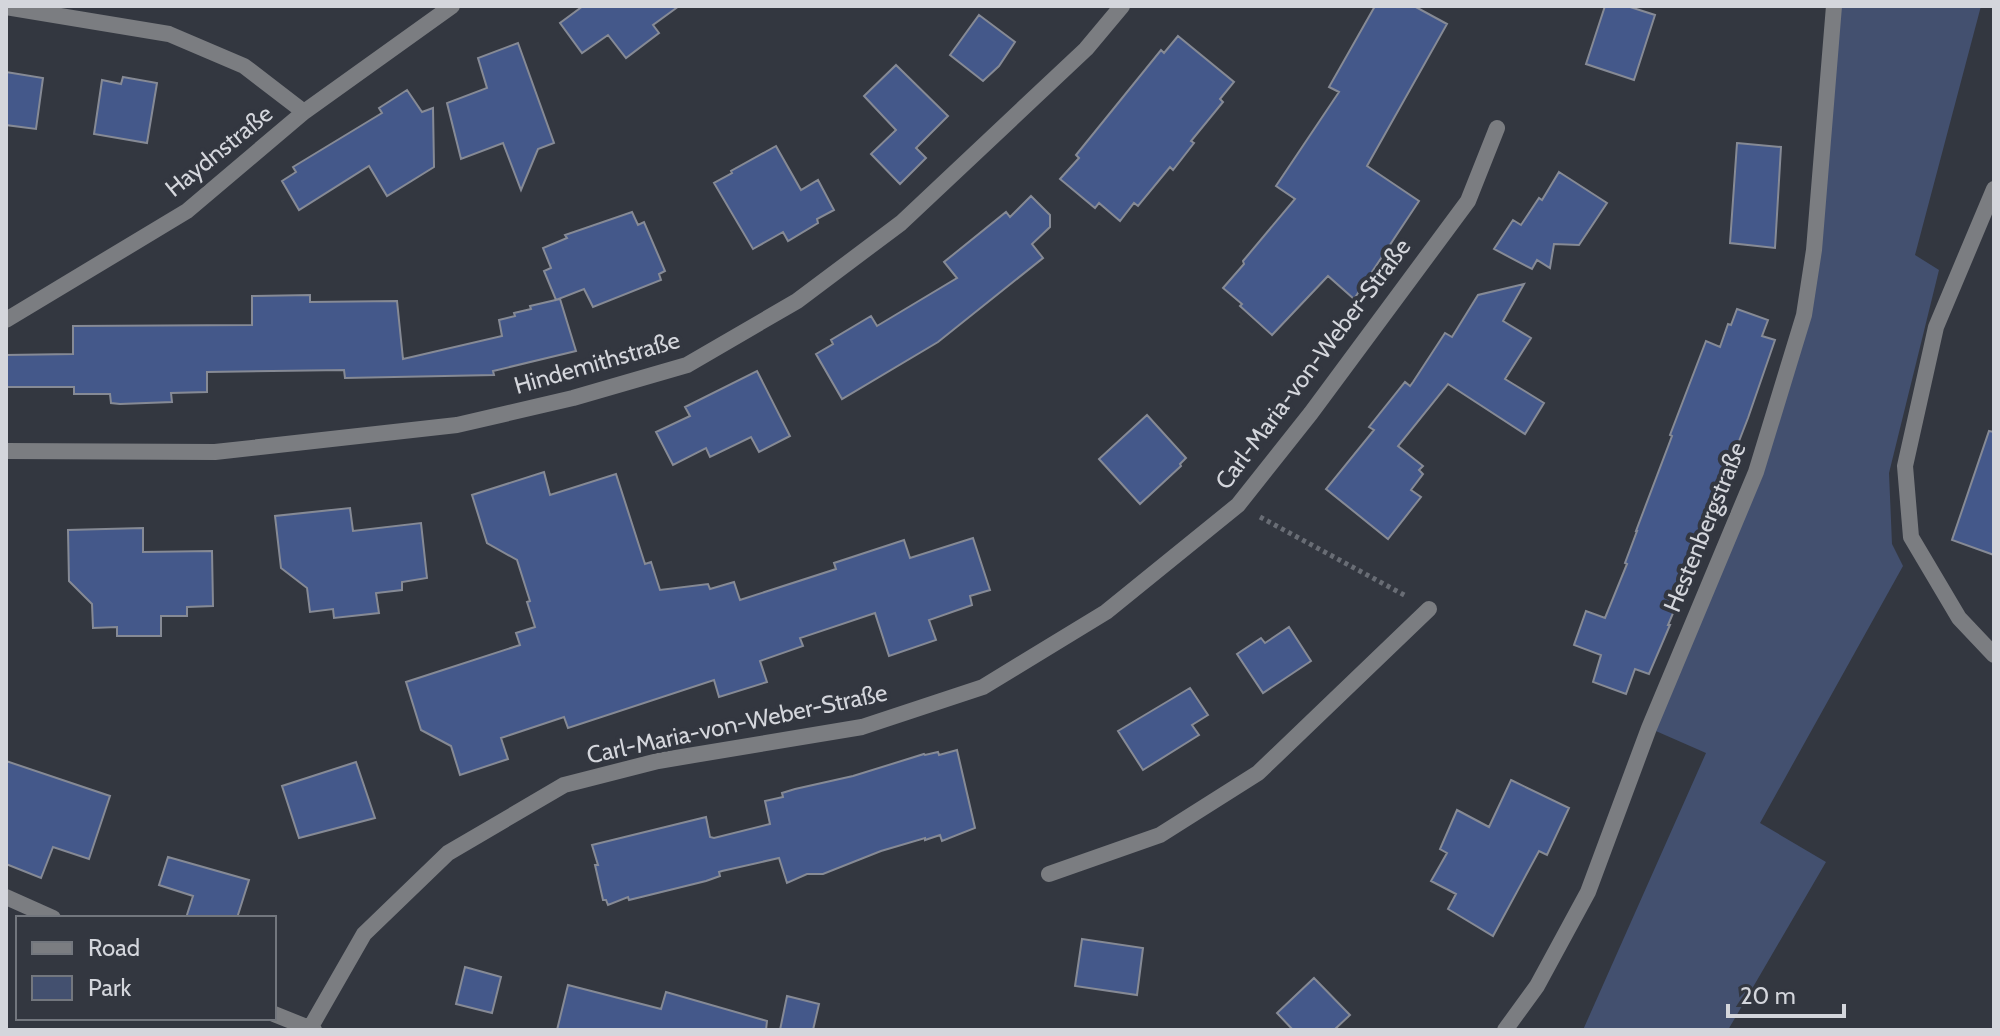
<svg xmlns="http://www.w3.org/2000/svg" width="2000" height="1036" viewBox="0 0 2000 1036" font-family="Cabin,sans-serif">
  <rect width="100%" height="100%" fill="#333740"/>
  <path fill="#43506f" d="M1834 6H1981L1915 255 1939 270 1889 473 1892 544 1903 566 1760 823 1826 862 1728 1030H1583L1706 753 1649 728 1756 472 1804 315Z"/>
  <path fill="#44588a" stroke="#868a95" stroke-width="2" d="M583 6H679L653 25 659 33 626 58 608 35 582 53 560 23Z
    M1375 6H1414L1447 24 1367 166 1419 201 1354 299 1328 276 1272 335 1240 306 1242 304 1223 288 1244 264 1243 261 1295 199 1276 186 1339 92 1329 87Z
    M1605 6H1627L1655 15 1634 80 1586 64Z
    M979 15 1015 42 999 66 983 81 950 55Z
    M1178 36 1234 82 1220 99 1223 102 1191 141 1194 143 1173 170 1170 167 1138 206 1134 203 1120 221 1099 203 1095 208 1060 179 1079 158 1076 155 1161 50 1164 53Z
    M518 43 554 143 538 149 521 190 503 143 461 159 447 103 487 88 478 58Z
    M896 65 948 116 916 148 926 158 900 184 871 154 896 130 864 96Z
    M6 72 43 78 36 129 6 125Z
    M123 77 157 83 147 143 94 134 102 80 121 84Z
    M407 90 422 112 433 108 434 167 387 196 369 166 299 210 282 181 296 172 293 167 382 113 379 108Z
    M1737 143 1781 147 1775 248 1730 243Z
    M776 146 801 190 818 180 834 210 817 219 818 223 788 241 783 232 753 249 714 183 732 173 731 171Z
    M1559 172 1607 203 1579 245 1554 244 1550 268 1537 260 1532 269 1494 249 1513 220 1521 225 1539 198 1542 200Z
    M1031 196 1050 215V227L1032 244 1043 258 938 342 842 399 816 354 833 344 831 340 871 316 877 326 957 278 944 262 1006 212 1010 217Z
    M632 212 638 225 644 222 665 271 659 274 661 280 593 307 584 289 556 300 544 271 551 268 543 248 567 238 565 235Z
    M1524 284 1503 321 1531 338 1505 379 1544 403 1525 434 1448 384 1398 446 1423 466 1419 470 1423 474 1411 490 1421 497 1388 539 1326 489 1374 430 1369 427 1405 382 1410 386 1413 382 1445 333 1452 337 1478 295Z
    M310 295V302L397 301 403 359 502 336 499 320 515 316 514 313 531 309 530 306 560 299 576 351 493 371 494 375 345 378 344 370 207 372V392L171 393 172 402 120 404 111 403 110 394H74V387H6V355L73 354V326L252 325V296Z
    M1737 309 1768 320 1762 336 1775 340 1748 418 1706 526 1709 528 1668 625H1670L1649 674 1635 669 1626 694 1593 682 1601 655 1574 645 1586 611 1605 618 1627 564 1625 563 1637 531H1636L1672 436 1670 435 1706 341 1720 347 1728 324 1731 325Z
    M757 371 790 436 759 452 751 437 710 457 706 448 673 465 656 432 690 416 685 407Z
    M1147 415 1186 458 1180 464 1181 466 1140 504 1099 459Z
    M1989 431 1994 432V555L1952 540Z
    M544 472 550 495 616 474 645 564 651 562 660 590 708 584 710 589 734 582 740 600 836 569 834 563 904 540 910 558 973 538 990 590 970 596 972 605 929 620 936 640 889 656 875 613 800 638 803 646 760 661 767 682 719 697 714 680 568 728 564 717 501 738 508 759 460 775 451 746 421 730 406 682 520 645 516 633 535 627 527 602 530 601 517 560 487 543 472 495Z
    M350 508 353 531 421 523 427 578 402 582V590L376 593 379 613 334 618 333 609 310 612 307 588 281 568 275 516Z
    M143 528V552L212 551 213 606 187 607V616H161V636H117V627L93 628 92 604 69 581 68 530Z
    M1289 627 1311 661 1263 693 1237 654 1261 638 1265 643Z
    M1190 688 1208 715 1192 725 1199 735 1143 770 1118 731Z
    M957 750 975 828 942 841 940 835 925 840V838L881 851 823 874H807L787 883 779 858 722 871 719 872 720 876 706 881 629 900 628 897 608 905 606 900H603L595 865H598L592 845 706 817 710 837 714 838 770 824 765 801 783 797 782 793 795 789 853 776 924 754 925 755 938 752 939 755Z
    M6 761 110 796 89 859 53 847 41 878 6 864Z
    M356 762 375 818 299 838 282 786Z
    M1511 780 1569 808 1547 855 1539 851 1493 936 1448 909 1456 894 1431 881 1447 853 1440 849 1457 810 1489 827Z
    M168 857 249 880 237 918H186L193 896 159 885Z
    M1082 939 1143 948 1137 995 1075 986Z
    M465 967 501 977 492 1013 456 1004Z
    M1314 978 1350 1015 1334 1030H1293L1277 1013Z
    M568 985 661 1009 666 992 767 1021 766 1030H557Z
    M787 996 819 1004 813 1030H780Z"/>
  <g fill="none" stroke-linecap="round" stroke-linejoin="round">
    <path stroke="#696d75" stroke-width="5" stroke-dasharray="4 4" stroke-linecap="butt" d="M1260 517 1406 596"/>
    <path stroke="#7b7d81" stroke-width="16" d="M1049 874 1160 835 1258 773 1429 609"/>
    <path stroke="#7b7d81" stroke-width="16" d="M6 7 169 34 244 66 304 112
      M1994 189 1936 327 1905 466 1911 537 1959 618 1994 655
      M6 320 187 211 304 112 452 6
      M6 451 215 452 457 425 573 398 687 365 797 301 901 223 1086 49 1122 6
      M6 897 53 918
      M274 1014 314 1030
      M309 1030 364 934 448 853 564 785 658 761 862 727 983 687 1106 612 1238 505 1311 413 1468 201 1497 128
      M1505 1030 1537 986 1588 892 1649 728 1756 472 1804 315 1814 250 1834 6"/>
  </g>
  <g text-anchor="middle" stroke-width="8" stroke-linejoin="round" paint-order="stroke">
    <g font-size="24" fill="#d4d6dc" stroke="#333740">
      <text transform="translate(219 151) rotate(-39)" y="8">Haydnstraße</text>
      <text transform="translate(597 363) rotate(-16)" y="8">Hindemithstraße</text>
      <text transform="translate(1313 364) rotate(-53)" y="8">Carl-Maria-von-Weber-Straße</text>
      <text transform="translate(1705 527) rotate(-68)" y="8">Hestenbergstraße</text>
      <text transform="translate(737 724) rotate(-12)" y="8">Carl-Maria-von-Weber-Straße</text>
    </g>
  </g>
  <rect width="2000" height="1036" fill="none" stroke="#d4d6dc" stroke-width="16"/>
  <rect x="16" y="916" width="260" height="104" fill="#333740" stroke="#73777e" stroke-width="2"/>
  <rect x="32" y="942" width="40" height="12" fill="#7b7d81" stroke="#73777e" stroke-width="2"/>
  <text x="88" y="956" font-size="24" fill="#d4d6dc">Road</text>
  <rect x="32" y="976" width="40" height="24" fill="#43506f" stroke="#73777e" stroke-width="2"/>
  <text x="88" y="996" font-size="24" fill="#d4d6dc">Park</text>
  <path d="M1728 1004v12h116v-12" fill="none" stroke="#d4d6dc" stroke-width="4"/>
  <text x="1740" y="1004" font-size="24" fill="#d4d6dc" stroke="#333740" stroke-width="6" paint-order="stroke">20 m</text>
</svg>
